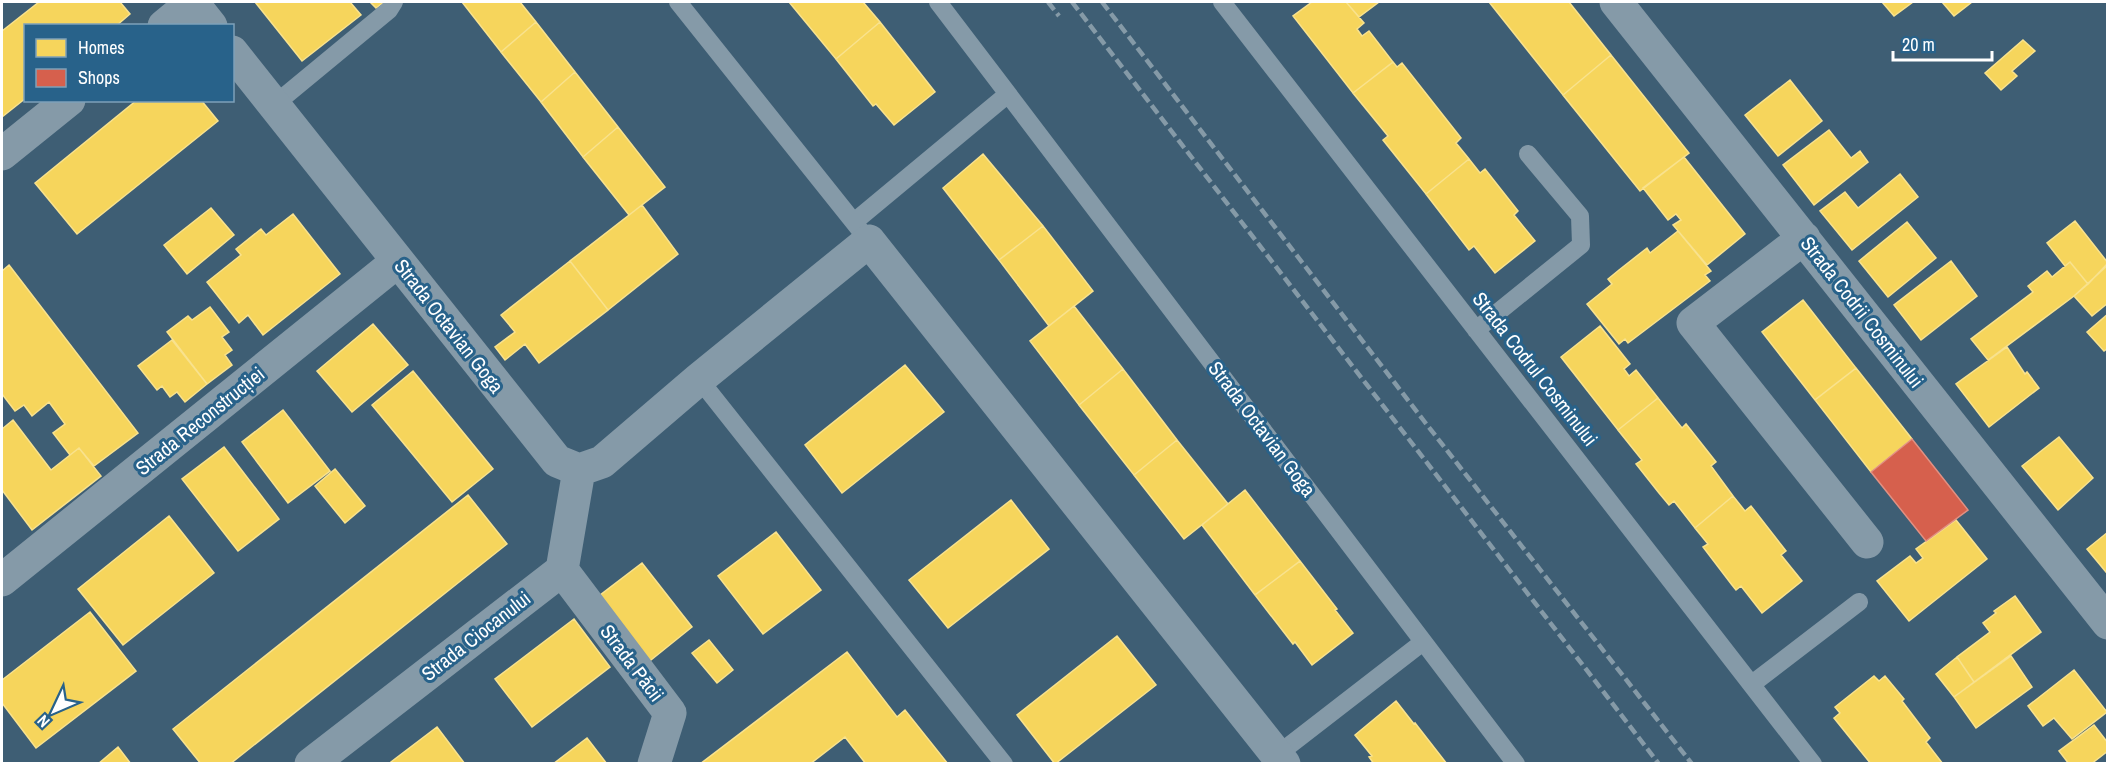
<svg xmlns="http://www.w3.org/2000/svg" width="2109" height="765" viewBox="0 0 2109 765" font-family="'Archivo Narrow',sans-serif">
  <rect width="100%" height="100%" fill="#3e5e74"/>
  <path fill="#f6d55c" stroke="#f9e28d" stroke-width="1.5" d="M39 2H120L130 14 116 26H26V98L2 117V31Z
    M255 2H350L361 15 302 61Z
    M370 2H384L376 8Z
    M462 2H520L536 22 501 52Z
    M789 2H863L880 22 836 59Z
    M1312 2H1346L1364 23 1357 29 1362 36 1369 31 1393 62 1353 93 1293 16Z
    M1346 2H1379L1359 17Z
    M1489 2H1569L1611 55 1563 95Z
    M1882 2H1913L1894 16Z
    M1942 2H1972L1954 16Z
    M536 22 575 72 541 102 501 52Z
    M880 22 935 92 894 125 876 104 873 106 836 59Z
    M2023 40 2035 51 2012 71 2017 76 2001 90 1985 73Z
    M1611 55 1689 153 1640 191 1563 95Z
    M1393 62 1397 67 1402 63 1461 138 1456 143 1469 159 1426 194 1383 140 1388 136 1353 93Z
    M575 72 618 127 583 157 541 102Z
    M1790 80 1822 121 1778 156 1745 115Z
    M137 100H201L218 121 77 234 35 183Z
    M618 127 665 187 629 215 583 157Z
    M1829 130 1851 158 1860 151 1868 162 1814 205 1783 165Z
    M983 154 1043 226 999 260 943 188Z
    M1684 157 1745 234 1707 265 1673 225 1681 220 1676 214 1668 220 1643 188Z
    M1469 159 1480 173 1485 169 1518 211 1514 215 1535 241 1495 273 1474 246 1469 250 1426 194Z
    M1900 174 1918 197 1852 250 1820 211 1845 192 1858 208Z
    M642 205 678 254 608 310 570 261Z
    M211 208 234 235 187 274 164 245Z
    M293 214 340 274 263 335 248 315 239 323 207 282 241 255 236 249 261 229 266 235Z
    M2075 221 2108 263 2088 284 2070 262 2065 266 2047 243Z
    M1907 222 1936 258 1888 297 1859 261Z
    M1043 226 1093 291 1049 326 999 260Z
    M1678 231 1711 271 1705 275 1710 281 1628 343 1625 339 1619 344 1587 304 1612 284 1608 279 1619 270 1647 248 1650 253Z
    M570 261 608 310 539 363 525 344 505 360 495 347 515 332 501 315Z
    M1951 261 1977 296 1921 340 1894 305Z
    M2070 262 2088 284 2074 296 1988 360 1971 339 2033 292 2028 286 2047 271 2052 277Z
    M9 265 138 433 94 466 79 448 70 455 53 433 65 424 49 402 32 416 24 405 15 411 2 394V271Z
    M2108 265V303L2092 316 2074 296Z
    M1803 300 1856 368 1815 400 1762 332Z
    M1074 306 1123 369 1079 405 1030 341Z
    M210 307 229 332 222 337 232 350 225 355 232 365 207 384 167 332 188 316 192 320Z
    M2108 314V348L2104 351 2087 332Z
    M373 324 408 365 352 412 317 371Z
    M1600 326 1630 364 1624 369 1629 376 1636 370 1658 398 1618 430 1561 357Z
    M172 340 207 384 185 402 177 392 170 397 162 386 157 390 138 366Z
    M2007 347 2025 374 2027 372 2039 388 1989 427 1956 384Z
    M905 365 944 412 842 493 805 445Z
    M1856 368 1912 439 1871 472 1815 400Z
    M1123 369 1177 440 1134 475 1079 405Z
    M413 371 493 469 452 502 372 405Z
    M1658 398 1682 428 1686 424 1716 462 1711 466 1733 496 1695 528 1674 501 1669 505 1659 493 1636 464 1642 460 1618 430Z
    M283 410 330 471 288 503 242 442Z
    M13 420 51 470 79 448 101 476 32 530 2 490V429Z
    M2059 437 2093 478 2058 510 2022 466Z
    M1177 440 1228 504 1184 539 1134 475Z
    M224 447 279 519 238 551 182 479Z
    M335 469 365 506 345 523 315 486Z
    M1245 490 1300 561 1255 595 1202 525Z
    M468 495 507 544 230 764H201L173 729Z
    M1733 496 1745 511 1751 506 1786 551 1781 555 1802 581 1762 613 1741 586 1736 590 1732 585 1703 547 1708 544 1695 528Z
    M1011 500 1049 549 948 628 909 580Z
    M169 516 214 573 123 645 78 589Z
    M1956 520 1987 559 1909 621 1877 581 1910 556 1916 563 1923 558 1916 549Z
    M776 532 821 590 763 634 718 576Z
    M2108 532V571L2106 572 2087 549Z
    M1300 561 1337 609 1335 610 1353 633 1312 665 1295 642 1293 644 1255 595Z
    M642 563 692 627 646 664 595 599Z
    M2015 596 2041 632 1974 682 1957 657 1990 632 1983 623 1996 613 1994 611Z
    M90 612 136 671 36 748 2 703V680Z
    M574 619 610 667 532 727 495 679Z
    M1117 636 1156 685 1055 764 1017 715Z
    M709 640 733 670 717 683 692 653Z
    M847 652 897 717 905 710 948 764H866L845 737 810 764H700Z
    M2011 656 2032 687 1976 728 1954 697Z
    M1957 657 1974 682 1954 697 1936 674Z
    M2074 670 2107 712 2072 739 2054 718 2043 726 2028 706Z
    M1874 676 1879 681 1885 676 1904 699 1902 701 1930 738 1926 742 1943 764H1871L1834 718 1840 713 1835 707Z
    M1396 701 1414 724 1415 723 1447 764H1374L1369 757 1372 756 1355 735Z
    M2094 725 2108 743V751L2091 764H2069L2059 751Z
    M437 727 465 764H392L391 762Z
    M587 738 607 764H553Z
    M118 747 131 764H98Z"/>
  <path fill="#d6604d" stroke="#e29082" stroke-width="1.5" d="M1912 439 1968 510 1926 541 1871 472Z"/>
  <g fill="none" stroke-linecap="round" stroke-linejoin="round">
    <path stroke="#859aa8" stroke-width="18" d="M678 2 860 230
      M938 2 1008 94
      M1222 2 1813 764
      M274 105 389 10 394 2
      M854 222 1008 94 1516 764
      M1476 330 1581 245 1580 216 1528 154
      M699 379 1004 764
      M1752 684 1859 602
      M1277 755 1423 642"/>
    <path stroke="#859aa8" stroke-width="33" d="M192 2 211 26
      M1616 2 2108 623
      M164 26 193 2
      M232 52 557 461 579 470 602 462 699 379 869 241 1284 764
      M2 154 69 100
      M1804 238 1693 323 1867 542
      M562 570 670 713 654 764
      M2 580 398 261
      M311 764 562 570 579 470"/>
    <path stroke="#859aa7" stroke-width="4.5" stroke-dasharray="10 4.5" stroke-linecap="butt" d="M1048 2 1059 16
      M1072 2 1659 764
      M1102 2 1424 421 1692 764"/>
  </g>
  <g text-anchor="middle" stroke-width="6" stroke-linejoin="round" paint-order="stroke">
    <g font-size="20" fill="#fff" stroke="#28628a">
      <text transform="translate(1862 312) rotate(52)" y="7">Strada Codrii Cosminului</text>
      <text transform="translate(449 326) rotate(52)" y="7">Strada Octavian Goga</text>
      <text transform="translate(1535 369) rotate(52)" y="7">Strada Codrul Cosminului</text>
      <text transform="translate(200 421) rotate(-39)" y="7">Strada Reconstrucției</text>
      <text transform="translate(1262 429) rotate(53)" y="7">Strada Octavian Goga</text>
      <text transform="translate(476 636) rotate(-38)" y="7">Strada Ciocanului</text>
      <text transform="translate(632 663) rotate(53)" y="7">Strada Păcii</text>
    </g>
  </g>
  <rect width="2109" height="765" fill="none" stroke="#ffffff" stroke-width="6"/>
  <rect x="24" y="24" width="210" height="78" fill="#28628a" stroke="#7ea1b9" stroke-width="1.5"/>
  <rect x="36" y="39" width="30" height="18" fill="#f6d55c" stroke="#7ea1b9" stroke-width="1.5"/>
  <text x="78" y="54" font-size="18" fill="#ffffff">Homes</text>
  <rect x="36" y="69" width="30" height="18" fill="#d6604d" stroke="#7ea1b9" stroke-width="1.5"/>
  <text x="78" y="84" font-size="18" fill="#ffffff">Shops</text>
  <g transform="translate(54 711) rotate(226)" stroke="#28628a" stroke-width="4.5" paint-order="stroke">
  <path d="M0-4.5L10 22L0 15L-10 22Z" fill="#ffffff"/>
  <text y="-9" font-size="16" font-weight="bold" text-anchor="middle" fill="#ffffff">N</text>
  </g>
  <path d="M1893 51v9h99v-9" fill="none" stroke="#ffffff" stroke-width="3"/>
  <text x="1902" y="51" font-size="18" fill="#ffffff" stroke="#28628a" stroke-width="4.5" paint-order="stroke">20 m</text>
</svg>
